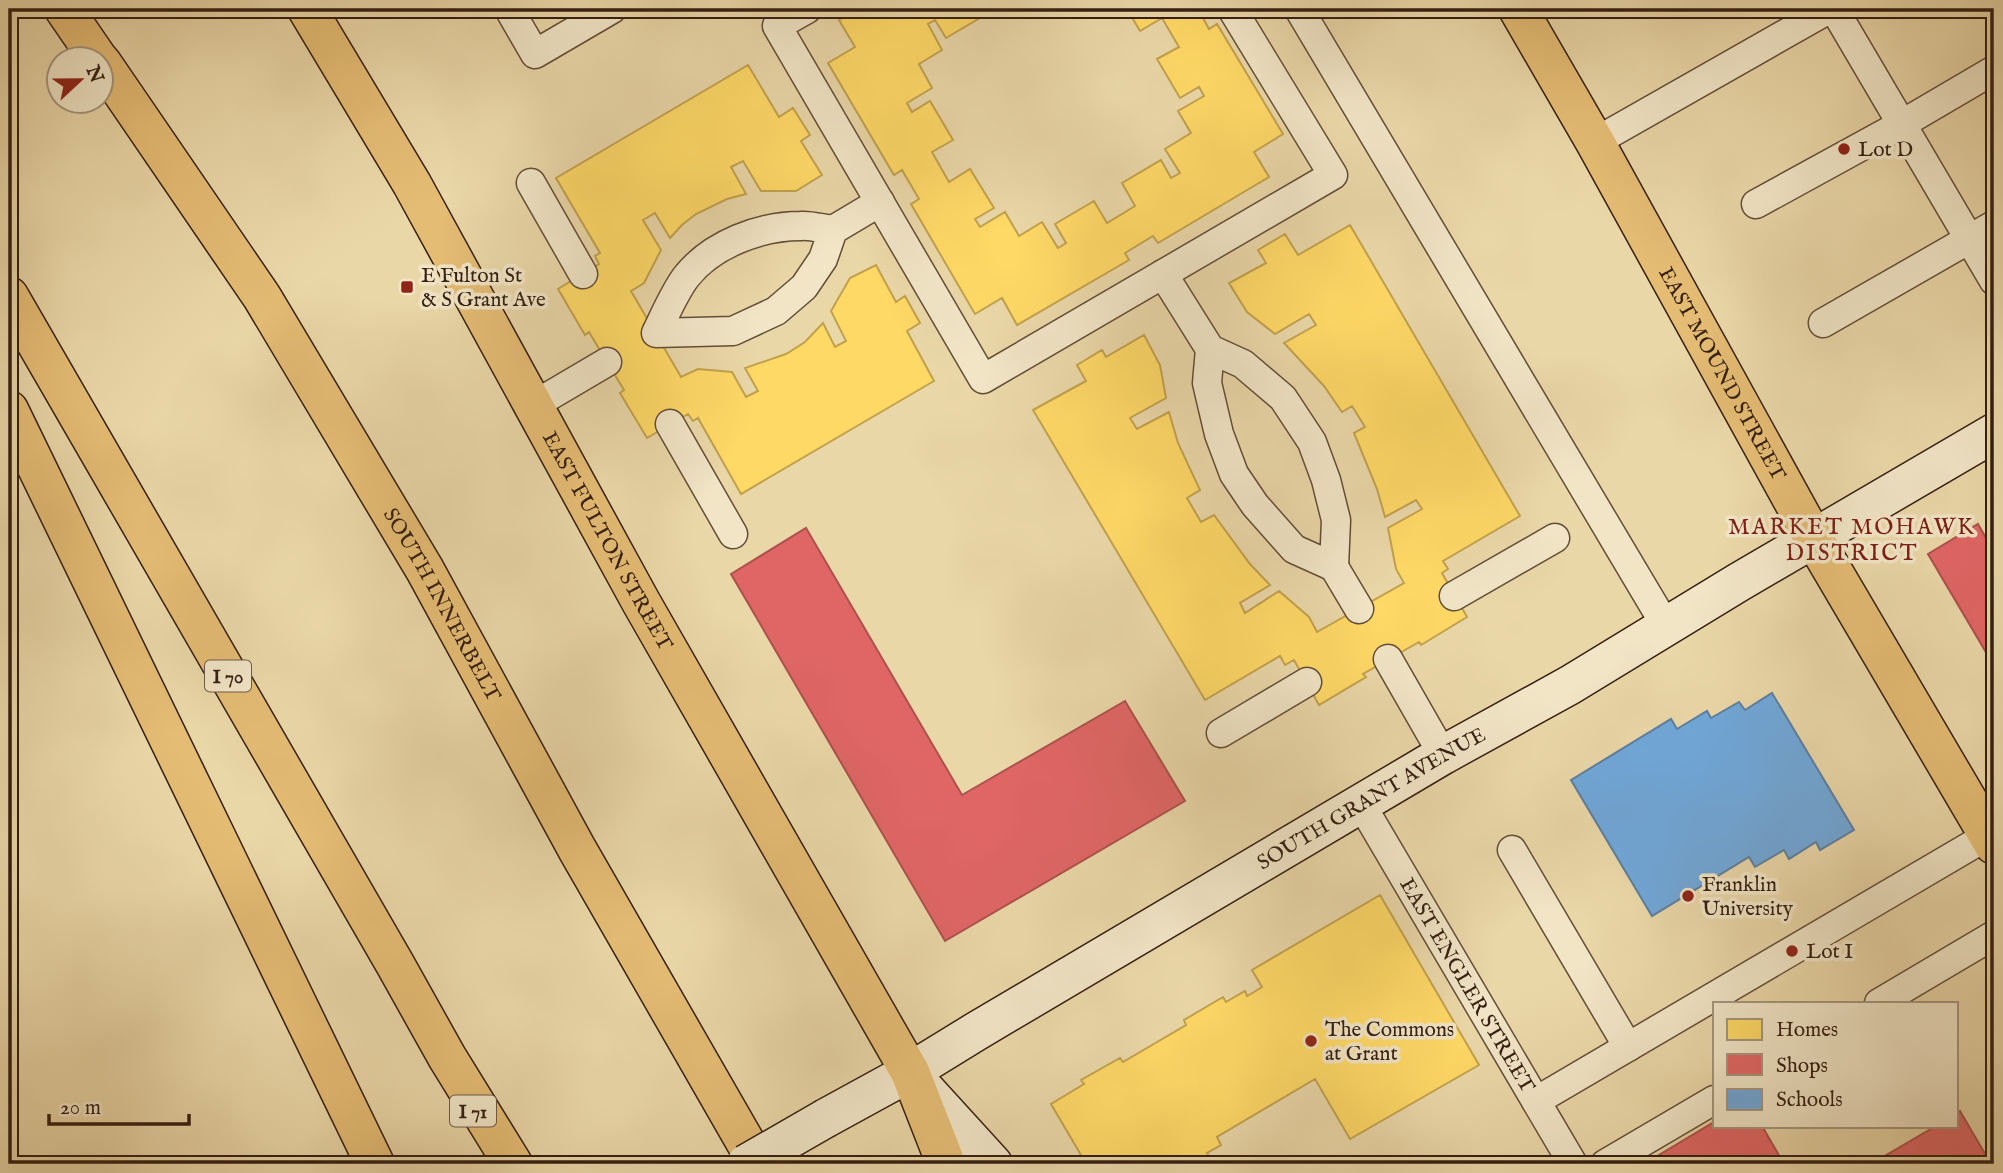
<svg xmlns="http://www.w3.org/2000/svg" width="2003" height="1173" viewBox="0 0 2003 1173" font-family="'IM FELL English',serif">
  <rect width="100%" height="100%" fill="#ead7a8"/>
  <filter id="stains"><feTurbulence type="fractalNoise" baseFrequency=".00286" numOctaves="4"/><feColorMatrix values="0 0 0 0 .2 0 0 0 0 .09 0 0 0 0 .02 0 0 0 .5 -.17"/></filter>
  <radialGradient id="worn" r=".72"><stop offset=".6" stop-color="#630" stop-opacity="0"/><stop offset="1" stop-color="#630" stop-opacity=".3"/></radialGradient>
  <path fill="#ffd966" stroke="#c2a14d" stroke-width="2" d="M858 9H981L985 15 946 38 935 20 928 24 942 50 919 64 932 88 907 103 912 112 930 101 953 140 932 152 949 182 970 169 994 208 975 219 980 227 1005 212 1019 236 1042 222 1058 248 1066 243 1055 224 1094 201 1107 223 1135 206 1122 183 1161 160 1171 178 1180 173 1165 149 1191 133 1178 111 1204 96 1199 87 1180 98 1157 59 1179 47 1162 18 1140 31 1127 9H1198L1209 29 1217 24 1283 134 1254 152 1269 177 1158 243 1153 236 1125 253 1129 260 1017 325 1002 298 975 314 911 204 919 199 902 170 894 175 828 63 855 47 839 20Z
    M748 65 779 117 793 108 810 135 801 141 822 175 796 191H761L743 161 731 167 746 194 727 199 696 214 682 225 670 238 655 213 643 220 661 250 644 283 631 291 681 377 698 369 732 372 746 397 758 391 745 368 786 354 805 342 823 323 835 347 846 341 831 311 850 278 876 265 896 302 905 296 920 323 907 331 934 381 741 494 698 418 693 421 688 414 647 438 620 393 624 390 607 362 589 332 585 335 558 289 599 264 595 256 600 253 556 178Z
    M1350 225 1520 516 1443 561 1448 569 1442 573 1467 617 1421 645 1419 642 1363 674 1366 677 1319 705 1294 660 1285 665 1280 656 1205 700 1033 410 1086 381 1077 365 1102 350 1106 357 1144 335 1160 365 1166 398 1130 418 1137 429 1169 412 1178 443 1200 490 1187 498 1201 522 1214 515 1250 564 1270 585 1240 603 1245 613 1279 591 1309 617 1317 632 1404 583 1396 569 1388 528 1422 509 1416 500 1385 517 1377 489 1354 433 1365 427 1352 406 1342 412 1324 386 1284 343 1316 325 1309 314 1275 334 1247 312 1229 283 1266 263 1258 250 1285 234 1298 255Z
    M1380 895 1479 1065 1350 1139 1315 1079 1217 1137 1221 1145 1207 1153 1214 1164H1081L1076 1157 1081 1155 1051 1104 1084 1084 1081 1080 1120 1058 1123 1062 1186 1025 1184 1020 1223 997 1226 1002 1245 991 1247 996 1254 992 1262 987 1252 970Z"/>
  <path fill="#e06666" stroke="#ac514d" stroke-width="2" d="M1978 524 1994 552V649L1987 654 1928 554Z
    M806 528 962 795 1125 701 1185 801 945 941 731 574Z
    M1960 1111 1991 1164H1871L1936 1126H1956V1114Z
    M1714 1122V1126H1762L1784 1164H1644Z"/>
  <path fill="#6fa8dc" stroke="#5d7f9f" stroke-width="2" d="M1772 693 1854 830 1820 850 1816 842 1789 859 1784 850 1755 867 1749 857 1652 916 1571 780 1671 719 1677 729 1707 711 1711 718 1739 702 1745 710Z"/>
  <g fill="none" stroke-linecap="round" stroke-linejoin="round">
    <defs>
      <g id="lane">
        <path d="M509 9 535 54 612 9"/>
        <path d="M807 9 777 26 983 379 1333 175 1232 9"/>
        <path d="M1299 9 1666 626"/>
        <path d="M1834 9 1994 281"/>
        <path d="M1595 142 1829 9"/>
        <path d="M531 183 583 274"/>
        <path d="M1756 204 1902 124 1994 70"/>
        <path d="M833 230C823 229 811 225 801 226 760 226 712 244 686 277 674 293 665 315 656 333L733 331 776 311 804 287 823 259 833 230 880 202"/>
        <path d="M1163 274 1210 349 1243 364 1283 398 1312 442 1326 480 1336 520 1334 567 1294 549 1255 505 1234 474 1219 434 1207 383 1210 349"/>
        <path d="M1823 323 1994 225"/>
        <path d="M534 405 607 362"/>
        <path d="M670 424 733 534"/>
        <path d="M1334 567 1359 609"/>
        <path d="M1454 596 1555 538"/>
        <path d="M1388 659 1443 755"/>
        <path d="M1221 733 1307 682"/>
        <path id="s1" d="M1361 804 1573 1164"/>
        <path d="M1512 850 1628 1047"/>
        <path d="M1879 1003 1994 935"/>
        <path d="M1536 1101 1989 835"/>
        <path d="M1605 1164 1714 1100"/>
      </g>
      <g id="secondary">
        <path d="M911 1074 993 1164"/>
        <path id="s2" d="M826 1118 910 1072 975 1032 1443 755 1570 685 1739 582 1994 433"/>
      </g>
      <g id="primary">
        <path id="s3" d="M307 9 412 184 641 602 910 1072 946 1164"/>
        <path id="s4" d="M1518 9 1595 142 1814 539 1994 845"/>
      </g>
      <g id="highway">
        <path d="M64 9 99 60"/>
        <path id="s5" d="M102 63 262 297 425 570 577 849 758 1164"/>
        <path d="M9 296 395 964 447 1057 513 1164"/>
        <path d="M9 410 375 1164"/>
      </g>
    </defs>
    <use href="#lane" stroke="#624d38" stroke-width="31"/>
    <use href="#secondary" stroke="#341f12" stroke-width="41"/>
    <use href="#primary" stroke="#341f12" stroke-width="41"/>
    <use href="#highway" stroke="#341f12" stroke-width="41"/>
    <use href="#lane" stroke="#f1e5c6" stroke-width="28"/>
    <use href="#secondary" stroke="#f1e5c6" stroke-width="38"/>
    <use href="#primary" stroke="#e5bc74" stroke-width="38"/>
    <use href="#highway" stroke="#e5bc74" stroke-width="38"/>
    <defs>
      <path id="secondary-bridge" d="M746 1164 826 1118"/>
    </defs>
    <use href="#secondary-bridge" stroke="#341f12" stroke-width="41" stroke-linecap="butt"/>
    <use href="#secondary-bridge" stroke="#f1e5c6" stroke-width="38"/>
  </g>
  <g fill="#8f2418" stroke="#f1e5c6" stroke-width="2.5">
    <circle cx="1844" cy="149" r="7"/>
    <rect x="400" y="280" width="14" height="14" rx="3.5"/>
    <circle cx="1688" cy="896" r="7"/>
    <circle cx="1792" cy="951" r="7"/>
    <circle cx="1311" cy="1041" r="7"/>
  </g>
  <g text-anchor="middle" stroke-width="7" stroke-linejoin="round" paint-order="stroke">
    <g fill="#f1e5c6" stroke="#6d5a48" stroke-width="2">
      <rect x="205" y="660.5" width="46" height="31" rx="5"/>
      <rect x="450" y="1095.5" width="46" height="31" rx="5"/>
    </g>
    <g font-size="19" font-weight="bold" fill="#341f12">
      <text x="228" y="683">I 70</text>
      <text x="473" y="1118">I 71</text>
    </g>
    <g font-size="21" fill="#341f12" stroke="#f1e5c6" text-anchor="start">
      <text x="1858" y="156">Lot D</text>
      <text x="421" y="282">E Fulton St<tspan x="421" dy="24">&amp; S Grant Ave</tspan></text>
      <text x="1702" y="891">Franklin<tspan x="1702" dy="24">University</tspan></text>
      <text x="1806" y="958">Lot I</text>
      <text x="1325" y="1036">The Commons<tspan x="1325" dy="24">at Grant</tspan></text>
    </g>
    <g font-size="21" fill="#341f12" stroke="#f1e5c6">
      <text dy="7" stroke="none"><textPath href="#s4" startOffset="418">EAST MOUND STREET</textPath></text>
      <text dy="7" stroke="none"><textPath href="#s3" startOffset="611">EAST FULTON STREET</textPath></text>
      <text dy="7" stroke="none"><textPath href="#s5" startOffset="640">SOUTH INNERBELT</textPath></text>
      <text dy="7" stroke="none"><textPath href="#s2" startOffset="632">SOUTH GRANT AVENUE</textPath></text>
      <text dy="7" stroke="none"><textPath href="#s1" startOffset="210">EAST ENGLER STREET</textPath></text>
    </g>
    <g font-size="23" letter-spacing="2" fill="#7a1f14" stroke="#f1e5c6">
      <text x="1852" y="534">MARKET MOHAWK<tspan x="1852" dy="26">DISTRICT</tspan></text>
    </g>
  </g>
  <rect width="2003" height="1173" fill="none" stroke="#ead7a8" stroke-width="35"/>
  <rect x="10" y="10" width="1982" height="1152" fill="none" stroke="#341f12" stroke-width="3.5"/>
  <rect x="18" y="18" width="1968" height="1138" fill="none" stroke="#341f12" stroke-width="2"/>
  <rect x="1713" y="1002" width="245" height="126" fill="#f1e5c6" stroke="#a5967e" stroke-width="2"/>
  <rect x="1727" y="1019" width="35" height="21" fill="#ffd966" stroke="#a5967e" stroke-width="2"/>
  <text x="1776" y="1036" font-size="21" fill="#341f12">Homes</text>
  <rect x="1727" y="1054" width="35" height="21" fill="#e06666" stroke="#a5967e" stroke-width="2"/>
  <text x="1776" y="1072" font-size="21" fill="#341f12">Shops</text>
  <rect x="1727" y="1089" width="35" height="21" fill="#6fa8dc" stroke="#a5967e" stroke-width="2"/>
  <text x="1776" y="1106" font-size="21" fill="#341f12">Schools</text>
  <g transform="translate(80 80) rotate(68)"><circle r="33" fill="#f1e5c6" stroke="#a5967e" stroke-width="2"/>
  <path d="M0-5L12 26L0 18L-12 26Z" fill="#8f2418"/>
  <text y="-10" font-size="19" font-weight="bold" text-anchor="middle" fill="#341f12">N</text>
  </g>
  <path d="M49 1114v10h140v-10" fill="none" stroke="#341f12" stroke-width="3.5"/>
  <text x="60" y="1114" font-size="21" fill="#341f12" stroke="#f1e5c6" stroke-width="5" paint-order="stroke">20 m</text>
  <rect width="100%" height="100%" filter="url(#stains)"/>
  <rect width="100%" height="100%" fill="url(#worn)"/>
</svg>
